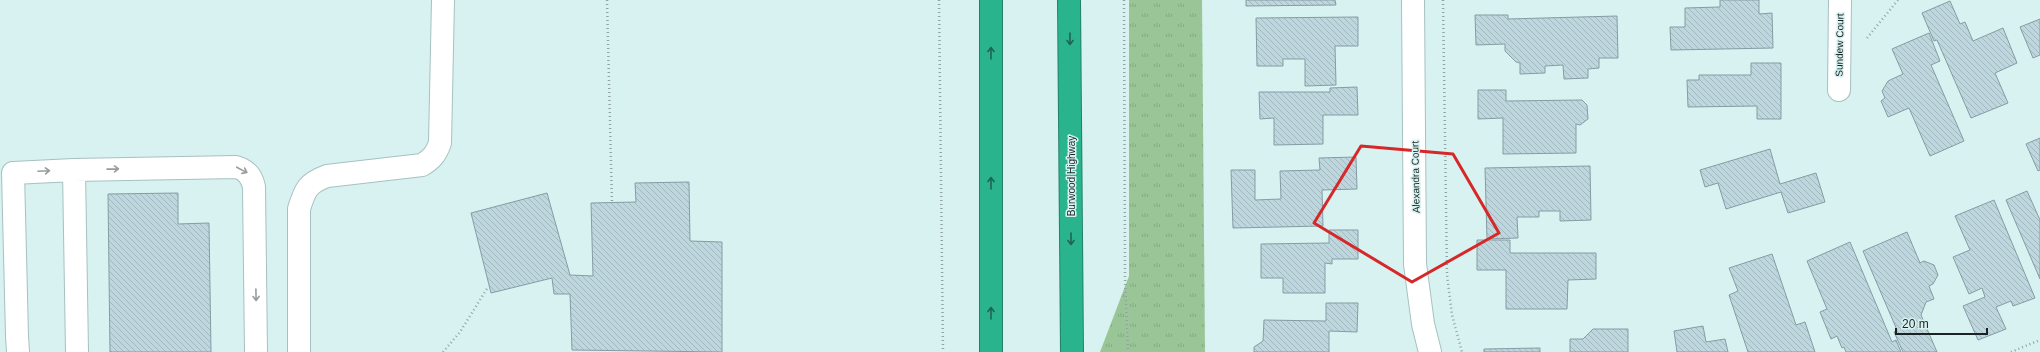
<svg xmlns="http://www.w3.org/2000/svg" width="2040" height="352" viewBox="0 0 2040 352" font-family="Helvetica,sans-serif">
  <defs>
    <pattern id="grass-tufts" width="24" height="20" patternUnits="userSpaceOnUse"><rect width="24" height="20" fill="#9ac697"/><path d="M3 7l-1-3M5 7V3M7 7l1-3M15 17l-1-3M17 17v-4M19 17l1-3" fill="none" stroke="#84aa82"/></pattern>
    <pattern id="building-back-hatch" width="6" height="6" patternUnits="userSpaceOnUse"><rect width="6" height="6" fill="#bed6de"/><path d="M-1 5l2 2M0 0l6 6M5-1l2 2" fill="none" stroke="#a3b7be"/></pattern>
  </defs>
  <rect width="100%" height="100%" fill="#d7f2f0"/>
  <path fill="url(#grass-tufts)" d="M1129 0H1202L1205 352H1100L1129 276Z"/>
  <path fill="url(#building-back-hatch)" stroke="#859ca3" d="M1246 0H1335L1336 5 1246 6Z
    M1720 0H1759V14L1772 13 1773 48 1671 50 1670 27H1685V8L1720 7Z
    M1950 1 1960 24 1965 22 1973 41 2003 28 2017 63 1995 73 2008 103 1971 118 1937 40 1934 41 1922 13Z
    M1475 15H1508V19L1617 16 1618 58H1599V68L1588 69V78L1564 79 1563 65 1545 66V73L1520 74V63L1516 62 1505 51V44L1476 45Z
    M1358 17V46H1335L1336 85 1305 86V59H1283V66H1257L1256 18Z
    M2040 19V55L2033 58 2020 27Z
    M1929 33 1940 61 1931 65 1964 141 1930 156 1909 108 1888 117 1881 101 1885 98 1882 91 1888 81 1903 74 1892 49Z
    M1751 63H1781V119H1757V106L1688 107 1687 80H1699V75H1751Z
    M1357 87 1358 115H1323V144L1274 145V118L1260 119 1259 92H1330V88Z
    M1478 90H1506V101L1582 100 1587 105 1588 119 1580 125 1576 124V153L1503 154V118L1478 119Z
    M2040 138V170L2038 171 2026 144Z
    M1770 149 1780 184 1816 173 1825 202 1788 213 1781 192 1726 209 1718 183 1705 187 1700 170Z
    M1356 157 1357 189 1322 190 1323 226 1233 228 1231 170H1255V200L1281 199 1280 171 1320 170 1319 158Z
    M1590 166 1591 220 1560 221V211H1539V217H1517L1518 238 1487 239 1485 168Z
    M689 182 690 241 722 242V352L572 350 570 294H554L552 278 491 293 471 213 547 193 570 275 593 276 591 203 636 202 635 183Z
    M2027 191 2040 220V279L2006 200Z
    M178 193V224L209 223 211 352H110L108 194Z
    M1994 200 2035 298 2013 306 2011 301 1996 307 2006 329 1978 340 1963 306 1985 297 1982 288 1969 294 1953 257 1970 250 1955 216Z
    M1329 230H1358V259H1332V264L1325 263V293H1283V278H1261V244L1329 243Z
    M1907 232 1920 263 1924 261 1934 265 1938 275 1933 284 1929 286 1934 299 1926 302 1921 315 1937 352H1903L1894 332 1897 330 1863 251Z
    M1477 240H1510V253H1596V279L1568 280 1567 309H1506V270H1477Z
    M1850 242 1892 342 1896 340 1901 352H1846L1844 347 1842 348 1837 336 1831 339 1820 312 1827 309 1807 261Z
    M1772 254 1796 325 1805 322 1815 352H1748L1729 295 1738 291 1729 268Z
    M1326 303H1358L1357 332 1329 331V352H1254V347L1263 341 1264 320 1326 321Z
    M1703 326 1706 342 1725 339 1728 352H1677L1674 331Z
    M1593 329H1628V352H1570V339H1583Z
    M1540 348V352H1484V349Z"/>
  <g fill="none" stroke-linecap="round" stroke-linejoin="round">
    <defs>
      <path id="minor" d="M1413 0 1415 264 1423 324 1430 352
        M1839 90 1840 0
        M74 170 77 352
        M18 352 17 336 13 173 74 170 236 167C247 170 252 177 254 187L256 352
        M299 352V209C305 189 308 183 327 176L422 165C432 159 436 154 440 143L443 0"/>
      <path id="highway" d="M991 0V352
        M1069 0 1072 352"/>
    </defs>
    <use href="#minor" stroke="#a7c1c0" stroke-width="24"/>
    <use href="#highway" stroke="#248168" stroke-width="24"/>
    <path stroke="#90a4a3" stroke-width="2.5" stroke-dasharray="1 3" stroke-linecap="butt" d="M607 0 612 203
      M939 0 943 352
      M1124 0 1125 277 1128 352
      M1443 0 1447 275 1452 315 1462 352
      M1867 38 1898 0
      M443 352 460 332 488 287
      M2011 352 2040 340"/>
    <use href="#minor" stroke="#fff" stroke-width="22"/>
    <use href="#highway" stroke="#29b48d" stroke-width="22"/>
  </g>
  <defs><path id="oneway-shaft" d="M-6 0H5M1.5-3L5.5 0L1.5 3" fill="none" stroke-width="1.6" stroke-linecap="round" stroke-linejoin="round"/></defs>
  <g stroke="#216453">
    <use href="#oneway-shaft" transform="translate(1070 39) rotate(90)"/>
    <use href="#oneway-shaft" transform="translate(991 53) rotate(-90)"/>
    <use href="#oneway-shaft" transform="translate(991 183) rotate(-90)"/>
    <use href="#oneway-shaft" transform="translate(1071 239) rotate(90)"/>
    <use href="#oneway-shaft" transform="translate(991 313) rotate(-90)"/>
  </g>
  <g stroke="#989c9c">
    <use href="#oneway-shaft" transform="translate(113 169) rotate(-1)"/>
    <use href="#oneway-shaft" transform="translate(242 170) rotate(28)"/>
    <use href="#oneway-shaft" transform="translate(44 171) rotate(-3)"/>
    <use href="#oneway-shaft" transform="translate(256 295) rotate(89)"/>
  </g>
  <path fill="none" stroke="#d62828" stroke-width="3" stroke-linejoin="round" d="M1361 146 1453 154 1499 233 1412 282 1314 223Z"/>
  <g text-anchor="middle" stroke-width="3" stroke-linejoin="round" paint-order="stroke">
    <g font-size="10" fill="#1a2323" stroke="#d7f2f0">
      <text transform="translate(1839 45) rotate(-89)" y="4">Sundew Court</text>
      <text transform="translate(1071 176) rotate(-90)" y="4">Burwood Highway</text>
      <text transform="translate(1415 177) rotate(-91)" y="4">Alexandra Court</text>
    </g>
  </g>
  <path d="M1896 328v6h91v-6" fill="none" stroke="#1a2323" stroke-width="2"/>
  <text x="1902" y="328" font-size="12" fill="#1a2323" stroke="#d7f2f0" stroke-width="3" paint-order="stroke">20 m</text>
</svg>
